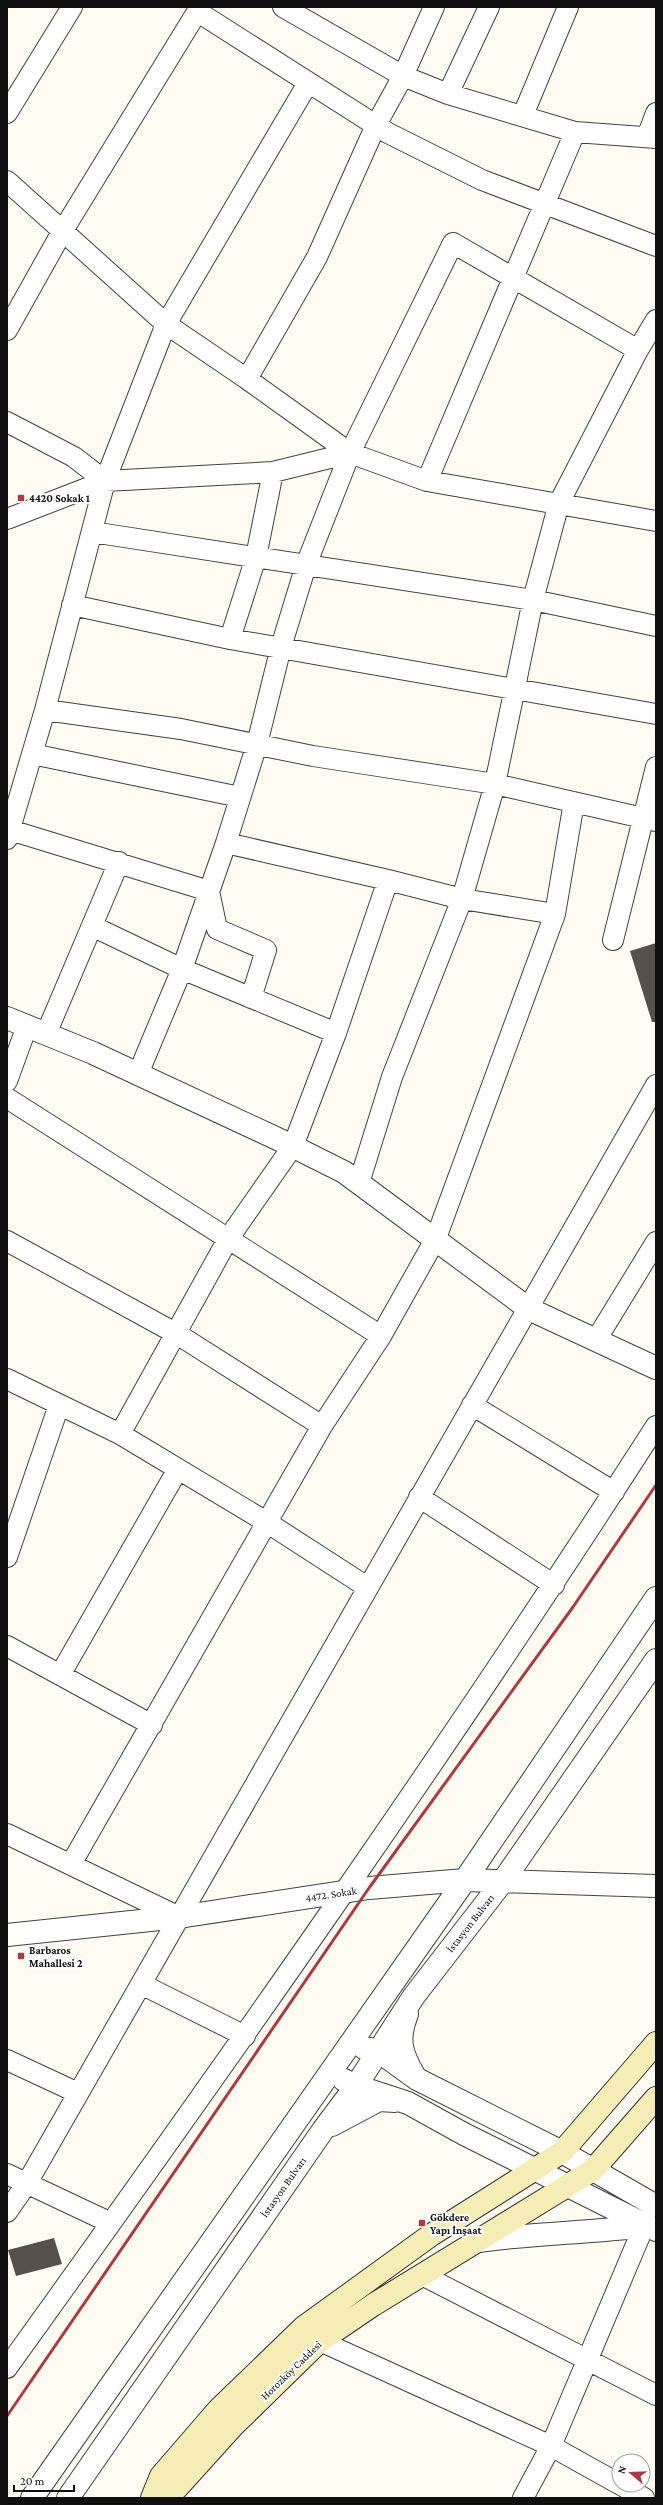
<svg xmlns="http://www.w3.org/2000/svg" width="663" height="2505" viewBox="0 0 663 2505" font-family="'Crimson Pro',serif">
  <rect width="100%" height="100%" fill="#fdfbf2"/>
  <path fill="#56504d" d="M656 943V1022H652L630 951Z
    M54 2238 62 2264 16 2276 8 2250Z"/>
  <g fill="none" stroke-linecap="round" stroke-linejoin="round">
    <defs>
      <path id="minor" d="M283 7 403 76 448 94 575 132 656 138
        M198 12 388 133 482 180 656 246
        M448 94 489 7
        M7 113 72 7
        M523 115 568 7
        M647 137 656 113
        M7 181 166 324 247 379 350 453
        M7 330 62 232 200 7
        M247 379 317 257 376 125 403 76 434 7
        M7 422 74 457 105 481
        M427 481 575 132
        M7 519 105 481 273 472 350 453 427 481 656 521
        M92 532 533 600 656 626
        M72 605 230 639 656 714
        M230 639 256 557 273 472
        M45 710 181 729 313 756 495 784 656 821
        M32 754 240 797
        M10 830 209 891 217 929 266 950 251 998
        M7 839 45 710 105 481 166 324 308 83
        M226 843 388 880 462 899 555 914
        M92 926 182 969 336 1033
        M613 940 656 767
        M46 1034 119 862
        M138 1074 182 969 226 843 257 744 281 647 306 565 350 453 453 243 638 350 656 320
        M7 1081 27 1026
        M7 1098 381 1336
        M359 1183 392 1077 462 899 495 784 533 600 559 503 638 350
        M7 1241 177 1334 322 1426
        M596 1340 656 1242
        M7 1379 120 1434 268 1523 367 1587
        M472 1405 614 1492
        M120 1434 228 1239 293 1146 336 1033 388 880
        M419 1497 554 1585
        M7 1557 59 1405
        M7 1646 152 1725
        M60 1675 178 1469
        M7 1834 179 1917
        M71 1864 322 1426 381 1336 436 1238 555 914 574 802
        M141 1984 245 2036
        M7 2060 78 2093
        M7 2174 111 2223
        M7 2212 27 2183 656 1085
        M422 2275 656 2395
        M320 2341 551 2446 619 2484
        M7 2368C230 2058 450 1747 656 1426
        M621 2485 644 2498
        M523 2498 551 2446 644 2226"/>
      <path id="tertiary" d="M7 1018 93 1053 282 1141 344 1172 529 1309 656 1368
        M7 1935 179 1917 369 1888 465 1880 656 1886
        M407 2014C397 2039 401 2053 414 2075
        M364 2048 377 2050 417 2079 562 2152 656 2206
        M344 2080 356 2086 408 2103 464 2134 656 2230
        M332 2125 379 2100 395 2101
        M479 2241C534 2233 589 2233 644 2226
        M32 2498 465 1880 656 1598
        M68 2498 323 2130 356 2086 414 1996 503 1881 656 1660"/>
      <path id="secondary" d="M152 2498 161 2476 218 2410 304 2327 431 2235 562 2152 656 2043
        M164 2498 177 2488 233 2426 320 2341 373 2305 593 2170 656 2098"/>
    </defs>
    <use href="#minor" stroke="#424242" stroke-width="22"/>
    <use href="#tertiary" stroke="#424242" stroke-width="24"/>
    <use href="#secondary" stroke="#313131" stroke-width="24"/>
    <use href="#minor" stroke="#fff" stroke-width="20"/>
    <use href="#tertiary" stroke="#fff" stroke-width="22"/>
    <use href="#secondary" stroke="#f5ecb6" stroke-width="22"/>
    <path stroke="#ad3941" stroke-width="3" d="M7 2416 369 1888 573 1607 656 1485"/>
  </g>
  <g fill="#ad3941" stroke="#fff" stroke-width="1.5">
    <rect x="17" y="494" width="8" height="8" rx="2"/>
    <rect x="17" y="1952" width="8" height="8" rx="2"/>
    <rect x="418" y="2219" width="8" height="8" rx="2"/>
  </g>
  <g text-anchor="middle" stroke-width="4" stroke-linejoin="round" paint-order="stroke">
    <g font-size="11" font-weight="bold" fill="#0f0f0f" stroke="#fff" text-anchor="start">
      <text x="29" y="502">4420 Sokak 1</text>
      <text x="29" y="1954">Barbaros<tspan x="29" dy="13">Mahallesi 2</tspan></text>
      <text x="430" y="2221">Gökdere<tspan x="430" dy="13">Yapı İnşaat</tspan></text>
    </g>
    <g font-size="11" fill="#0f0f0f" stroke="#fff">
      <text transform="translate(331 1894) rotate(-9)" y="4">4472. Sokak</text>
      <text transform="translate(470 1923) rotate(-52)" y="4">İstasyon Bulvarı</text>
      <text transform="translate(283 2187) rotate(-55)" y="4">İstasyon Bulvarı</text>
      <text transform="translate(291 2370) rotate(-44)" y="4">Horozköy Caddesi</text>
    </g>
  </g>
  <rect width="663" height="2505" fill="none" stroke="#0f0f0f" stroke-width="16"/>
  <g transform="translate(631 2473) rotate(289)"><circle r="19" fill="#ffffff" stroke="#9f9f9f"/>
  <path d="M0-3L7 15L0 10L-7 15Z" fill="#ad3941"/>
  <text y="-6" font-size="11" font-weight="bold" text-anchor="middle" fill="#0f0f0f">N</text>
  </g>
  <path d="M14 2485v6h60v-6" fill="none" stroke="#0f0f0f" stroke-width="2"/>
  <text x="20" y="2485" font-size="12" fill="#0f0f0f" stroke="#ffffff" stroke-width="3" paint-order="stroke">20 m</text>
</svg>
